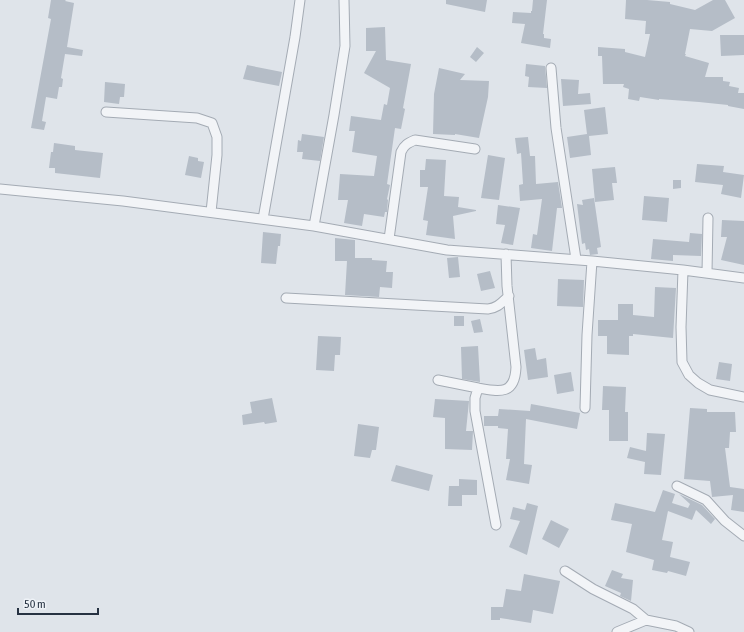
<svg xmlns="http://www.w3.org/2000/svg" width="744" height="632" viewBox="0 0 744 632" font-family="'Asap Condensed',sans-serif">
  <rect width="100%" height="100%" fill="#dfe4ea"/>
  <path fill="#b5bdc7" d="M51 0H66L65 1 74 3 67 47 83 50 82 56 65 54 61 78 63 79 62 87H59L57 99 46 97 42 121 46 122 44 130 31 128 51 19 48 18Z
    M446 0H487L485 12 446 4Z
    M533 0H547L543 34H544V38L551 39 550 48 521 43 525 24 512 23 513 12 531 13V11H532Z
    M626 0H647L670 2V4L695 10 713 0H725L735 18 712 31 690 29 685 54H686L685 56 709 63 705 77H723V81L730 82 729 86 739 88 738 93H744V109L728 106V105L699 102 659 99V100L640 97 639 101 628 99 629 89 623 87 624 84H603L602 56H598V47L625 49V52L645 57 650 34H645L646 21 625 19Z
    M385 27 386 60 411 64 403 108 405 109 401 129 395 128 387 184 390 185 387 199 388 200 387 212H385L384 217 364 214 362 226 344 223 348 200H338L340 174 374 176 377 156 352 152 355 131H349L351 116 381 120 384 104 387 105 390 88 364 73 376 51H366V28Z
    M720 35H744V55L721 56Z
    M477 47 484 53 476 62 470 57Z
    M526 64 545 66 547 88 528 87 529 77 525 76Z
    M247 65 282 72 279 86 243 79Z
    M439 68 465 74 460 80 489 81 488 97 479 138 455 134V135L433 134 434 94Z
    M561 79 579 80 578 94 590 93 591 104 563 106Z
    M105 82 125 84 124 97H120L119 104 104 102Z
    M605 107 608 134 589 136 591 155 570 158 567 137 587 134 584 110Z
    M302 134 324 137 320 161 302 159 303 152H297L298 140 301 141Z
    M528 137 530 156H535L536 184 558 182 562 208H557L552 251 531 248 533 234 537 235 542 199 520 201 519 185 523 184 521 153 517 154 515 138Z
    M54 143 75 146V150L103 153 100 178 55 173V168H49L51 152H53Z
    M488 155 505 158 499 200 481 198Z
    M189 156 198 158V161L204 162 201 178 185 175Z
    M426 159 446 160 444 196 459 197 458 207 476 210V211L453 216 455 239 426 235 428 221 423 220 428 187H420V170H425Z
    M697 164 724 166 723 172 744 175 741 198 721 194 723 185 695 182Z
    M615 167 617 183H612L614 200 595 202 592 169Z
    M673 180H681V188L673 189Z
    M644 196 669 198 667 222 642 220Z
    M594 198 601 247 597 248 598 254 590 255 589 249 586 250 585 243 582 244 577 204 583 205 582 200Z
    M498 205 520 208 513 245 501 243 505 225 496 224Z
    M722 220 744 221V265L721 260 727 237H721Z
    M263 232 281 234 280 246H278L276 264 261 263Z
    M690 233 702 234 701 256 673 255V261L651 259 653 239 689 242Z
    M335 238 355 240V258H372V260L387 261 386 272H393L392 288 380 287 379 297 345 295 347 261H335Z
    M458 257 460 277 449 278 447 258Z
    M490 271 495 288 481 291 477 274Z
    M558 279 584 280 583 307 557 306Z
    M655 287 676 288 673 338 633 334V336H629V355L607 354V336H598V320H618V304H633V315L654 317Z
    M454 316H464V326H454Z
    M480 319 483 332 474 333 471 321Z
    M318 336 341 337 340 355H335L334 371 316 370Z
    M478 346 480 382 462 379 461 347Z
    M535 348 537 360 546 358 548 377 528 380 524 350Z
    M719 362 732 364 730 381 716 379Z
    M571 372 574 391 557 394 554 375Z
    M603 386 626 387 625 412H628V441H609V410H602Z
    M272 398 277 422 265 424 264 422 243 425 242 415 252 413 250 402Z
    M435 399 469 401 466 431H473L472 450 445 449V418L433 417Z
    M531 404 580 413 577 429 526 419 524 464 532 465 529 484 506 480 510 459H506L508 429 498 428V426H484V416H498L499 409 530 411Z
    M690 408 707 409V412H735L736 432H730L729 448H725L730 487 744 489V512L731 510 733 495 712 497 710 481 684 479Z
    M358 424 379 427 376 450H372L370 458 354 456Z
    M647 433 665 434 661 475 644 474 645 462 627 458 630 447 646 451Z
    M396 465 433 475 429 491 391 481Z
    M459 479 477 480V495H462V506H448L449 486H459Z
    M663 490 675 494 672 503 688 508 690 504 679 494 702 505 715 519 711 524 696 510 692 520 668 511 662 540 673 542 670 557 690 562 686 576 668 571 667 573 652 570 654 560 626 552 632 524 611 520 615 503 655 512Z
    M527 503 538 506 527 555 509 547 520 521 510 519 513 507 525 510Z
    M551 520 569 529 559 548 542 539Z
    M612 570 623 574 621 578 633 580 631 601 620 596 621 593 605 586Z
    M524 574 560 581 553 614 533 610 531 623 500 618V620H491V607H503L506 589 521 591Z"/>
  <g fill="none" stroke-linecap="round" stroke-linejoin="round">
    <defs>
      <path id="minor" d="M551 68 556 128 576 259
        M106 112 197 118 212 123 217 137V155L211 212
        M0 189 123 201 314 226 447 250 592 261 683 270 744 278
        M263 219 295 37 300 0
        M314 226 334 115 345 46 344 0
        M389 239 401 152C404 145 408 143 415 140L475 149
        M683 270 681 327 682 362 689 375 698 383 710 390 744 397
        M707 273 708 218
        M286 298 488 309C498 308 502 302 509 296
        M438 380 478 388
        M585 408 587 335 592 261
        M677 486 706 500 725 521 744 536
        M496 525 475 411V398L478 388C500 392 515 395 516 367L507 286 506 254
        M565 571 593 589 633 609 646 620 676 626 689 632
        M617 632 646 620"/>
    </defs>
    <use href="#minor" stroke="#a4abb4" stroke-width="11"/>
    <use href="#minor" stroke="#f2f4f7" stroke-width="9"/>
  </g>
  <path d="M18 608v6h80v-6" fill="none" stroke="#263242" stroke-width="2"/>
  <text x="24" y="608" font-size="12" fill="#263242" stroke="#eef2f7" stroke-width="3" paint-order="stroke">50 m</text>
</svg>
